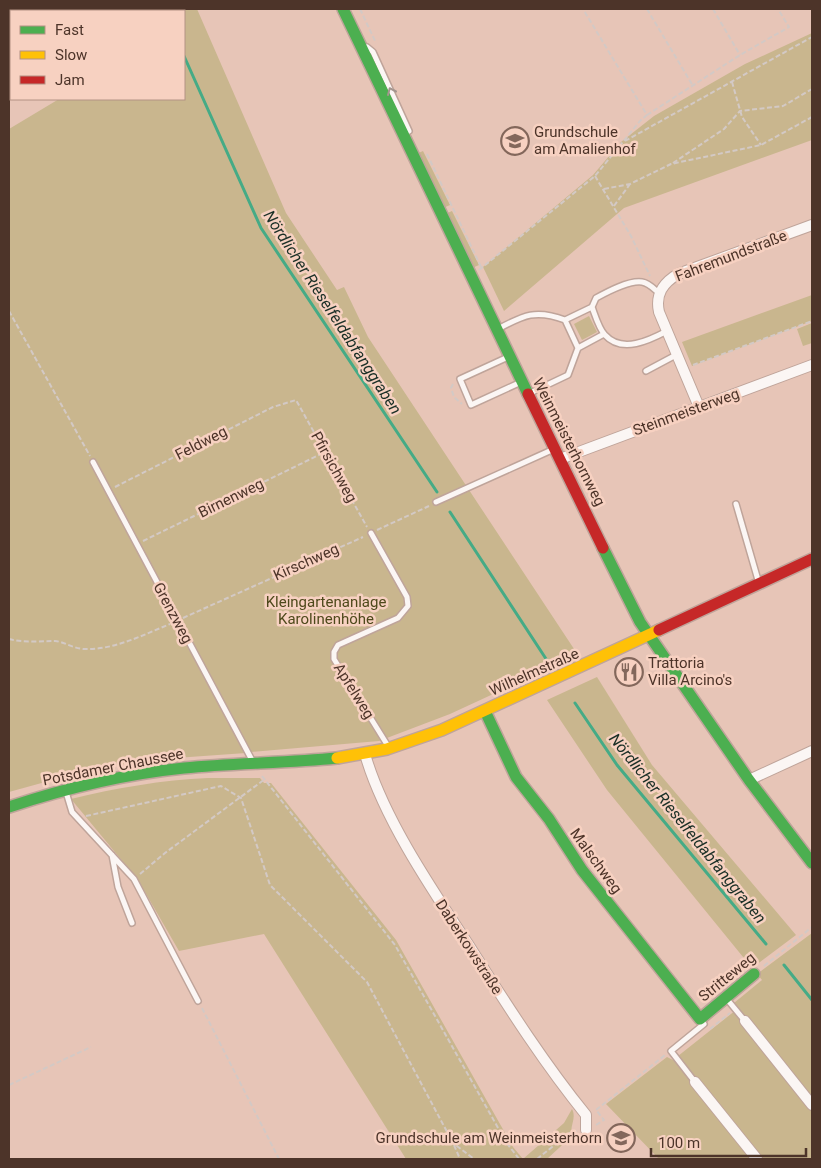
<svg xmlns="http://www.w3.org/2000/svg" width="821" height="1168" viewBox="0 0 821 1168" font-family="Roboto,sans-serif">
  <rect width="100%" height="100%" fill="#e7c5b7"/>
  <path fill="#c9b68e" d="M144 9H197L286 213 337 290 344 287 368 337 578 655 450 714 379 741 251 752 155 578 246 753 147 760 85 771 9 792V129L59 99H184V11H145Z
    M812 33V140L624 208 504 311 483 267 593 175 621 142 654 116 745 64Z
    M423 151 450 205 441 209 414 155Z
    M452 211 479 265 470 269 443 215Z
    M812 295V321L692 366 682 342Z
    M589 316 597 332 582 340 574 324Z
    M812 323V343L803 346 797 329Z
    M597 677 652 765 796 935 752 968 607 790 547 700Z
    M208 778H260L264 783H271L396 940 513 1147 523 1159H406L264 934 179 951 138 880 71 799C116 788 162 780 208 778Z
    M812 933V1159H659L606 1104 667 1057 673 1060 736 1010 738 1008 734 1003 762 980 757 974Z
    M572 1109C577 1119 569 1126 572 1136L547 1159H523L564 1123Z"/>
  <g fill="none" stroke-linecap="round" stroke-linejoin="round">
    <path stroke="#45ab86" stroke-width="3" d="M163 9 164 11
      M184 56 261 228 437 492
      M450 512 552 668
      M575 703 617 765 766 944
      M784 965 812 1000"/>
    <defs>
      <path id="lane" d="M367 47 373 52 409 131 403 134
        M659 293C654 289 649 283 642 282 629 280 607 292 596 298L592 307C595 315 599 329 605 335 622 354 650 340 667 331
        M565 320 592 307
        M498 329C524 315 536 309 565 320L578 348 568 375 528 394
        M578 348 604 334
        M508 357 460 379 471 405 519 383
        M646 371 676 355
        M93 462 253 762
        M436 502 554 449
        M736 504 758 580
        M371 533 407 597 408 606 398 618 338 645 334 652V659L388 746
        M66 792 72 812 134 879 198 1001
        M112 855 118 887 132 923
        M726 998 745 1021
        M695 1082 671 1051 704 1024 701 1021"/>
      <path id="street" d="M699 407 659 312C655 294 663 283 678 274L812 225
        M560 459 812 365
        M365 754C383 818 433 891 470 947 507 1005 543 1062 586 1115V1130
        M749 780 812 751
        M745 1021 812 1105
        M695 1082 757 1159"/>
      <path id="fast" d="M343 9 528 394
        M603 548 640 622 749 780 812 863
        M485 711 516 777 549 819 582 870 700 1019 754 974
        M9 807C66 788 124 774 184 768 235 763 286 763 337 758"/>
      <path id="slow" d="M337 758 387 749 442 730 659 630"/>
      <path id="jam" d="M528 394 603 548
        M659 630 812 559"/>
    </defs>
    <use href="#lane" stroke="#bfa49a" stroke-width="8"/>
    <use href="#street" stroke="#bfa49a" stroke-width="12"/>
    <use href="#fast" stroke="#bfa49a" stroke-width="14"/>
    <use href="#slow" stroke="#bfa49a" stroke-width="14"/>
    <use href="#jam" stroke="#bfa49a" stroke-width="14"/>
    <path stroke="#d3c9c5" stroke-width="2" stroke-dasharray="5 2.5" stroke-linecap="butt" d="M360 9 376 43
      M647 9 693 86
      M713 9 740 55
      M732 82 742 117 761 145
      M647 115 740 55 789 27 778 9
      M625 141 812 37
      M427 154 482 269
      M673 163 724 129 740 111 783 106 812 89
      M595 176 631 236 650 276
      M604 189 630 184 671 164 761 145 812 117
      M614 206 630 184
      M479 270 595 176 640 121 647 115 583 9
      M9 311 90 456
      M693 365 812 321
      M453 384 451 388 454 397 462 404
      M115 487 273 407 296 400 367 527
      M377 530 429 506
      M143 541 325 452
      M183 618 363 537
      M9 639C23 643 40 641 55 641 65 642 74 649 85 649 114 650 143 635 170 624
      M262 776 395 945 506 1142 519 1159
      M86 816 221 786 241 798 270 885 367 982 453 1143 474 1159
      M140 874 165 853 265 779
      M764 966 812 927
      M202 1008 279 1159
      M710 1029 730 1013
      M9 1085 91 1047
      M596 1125 604 1120 596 1110 665 1055
      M454 1145 460 1159
      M537 1159 571 1132 577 1131"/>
    <use href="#lane" stroke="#fbf6f4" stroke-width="5"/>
    <use href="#street" stroke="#fbf6f4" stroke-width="10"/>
    <use href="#fast" stroke="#4caf50" stroke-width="11"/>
    <use href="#slow" stroke="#ffc107" stroke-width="11"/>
    <use href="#jam" stroke="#c62828" stroke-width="11"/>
  </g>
  <defs><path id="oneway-chevron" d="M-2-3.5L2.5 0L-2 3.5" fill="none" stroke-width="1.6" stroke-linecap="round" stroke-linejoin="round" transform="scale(1.25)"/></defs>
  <use stroke="#a4958e" href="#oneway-chevron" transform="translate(391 91) rotate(-114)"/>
  <defs>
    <symbol id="school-ring" viewBox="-11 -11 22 22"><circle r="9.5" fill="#f7d1c1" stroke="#83675b" stroke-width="1.5"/><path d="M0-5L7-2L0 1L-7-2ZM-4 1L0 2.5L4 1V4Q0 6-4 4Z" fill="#83675b"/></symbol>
    <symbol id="restaurant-ring" viewBox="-11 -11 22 22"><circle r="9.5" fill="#f7d1c1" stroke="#83675b" stroke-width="1.5"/><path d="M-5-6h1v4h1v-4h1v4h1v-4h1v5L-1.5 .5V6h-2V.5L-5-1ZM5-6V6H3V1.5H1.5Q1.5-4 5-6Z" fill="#83675b"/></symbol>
  </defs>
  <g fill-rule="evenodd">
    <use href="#school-ring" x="499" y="125" width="32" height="32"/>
    <use href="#restaurant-ring" x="613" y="656" width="32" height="32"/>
    <use href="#school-ring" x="605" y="1122" width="32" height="32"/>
  </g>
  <g text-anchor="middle" stroke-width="5" stroke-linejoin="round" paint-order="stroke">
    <g font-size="15" fill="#4d3429" stroke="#f7d1c1" text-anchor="start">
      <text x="534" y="137">Grundschule<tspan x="534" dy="17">am Amalienhof</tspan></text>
      <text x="648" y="668">Trattoria<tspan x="648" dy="17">Villa Arcino's</tspan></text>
      <text x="602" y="1143" text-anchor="end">Grundschule am Weinmeisterhorn</text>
    </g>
    <g font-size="15" fill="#4d3429" stroke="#f7d1c1">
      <text transform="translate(731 256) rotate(-21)" y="5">Fahremundstraße</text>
      <text transform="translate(686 412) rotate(-20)" y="5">Steinmeisterweg</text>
      <text transform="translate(569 442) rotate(63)" y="5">Weinmeisterhornweg</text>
      <text transform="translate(201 443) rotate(-27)" y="5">Feldweg</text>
      <text transform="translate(334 467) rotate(61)" y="5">Pfirsichweg</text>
      <text transform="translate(231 498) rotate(-26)" y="5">Birnenweg</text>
      <text transform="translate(306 562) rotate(-24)" y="5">Kirschweg</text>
      <text transform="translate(173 613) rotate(62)" y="5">Grenzweg</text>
      <text transform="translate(534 672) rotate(-24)" y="5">Wilhelmstraße</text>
      <text transform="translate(354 691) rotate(58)" y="5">Apfelweg</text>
      <text transform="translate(113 767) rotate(-11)" y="5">Potsdamer Chaussee</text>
      <text transform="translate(596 861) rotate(54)" y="5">Malschweg</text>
      <text transform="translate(469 947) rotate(57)" y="5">Daberkowstraße</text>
      <text transform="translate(727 977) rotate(-39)" y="5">Stritteweg</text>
    </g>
    <g font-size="15" fill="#4e491b" stroke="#f7d1c1">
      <text x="326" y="607">Kleingartenanlage<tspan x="326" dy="17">Karolinenhöhe</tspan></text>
    </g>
    <g font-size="16" font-style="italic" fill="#1a2f26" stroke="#f7d1c1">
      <text transform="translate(333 312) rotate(57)" y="6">Nördlicher Rieselfeldabfanggraben</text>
      <text transform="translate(688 828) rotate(51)" y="6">Nördlicher Rieselfeldabfanggraben</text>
    </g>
  </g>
  <rect width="821" height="1168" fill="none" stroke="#4d3429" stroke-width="20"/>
  <rect x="10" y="10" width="175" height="90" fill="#f7d1c1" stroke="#b39284"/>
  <rect x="20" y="26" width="25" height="8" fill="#4caf50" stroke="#b39284"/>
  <text x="55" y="35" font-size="15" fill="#4d3429">Fast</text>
  <rect x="20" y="51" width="25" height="8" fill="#ffc107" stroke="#b39284"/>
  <text x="55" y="60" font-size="15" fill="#4d3429">Slow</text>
  <rect x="20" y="76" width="25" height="8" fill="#c62828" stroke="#b39284"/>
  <text x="55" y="85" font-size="15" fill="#4d3429">Jam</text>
  <path d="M651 1148v8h155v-8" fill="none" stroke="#4d3429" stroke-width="2.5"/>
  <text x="658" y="1148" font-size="15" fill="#4d3429" stroke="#f7d1c1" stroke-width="4" paint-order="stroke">100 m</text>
</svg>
